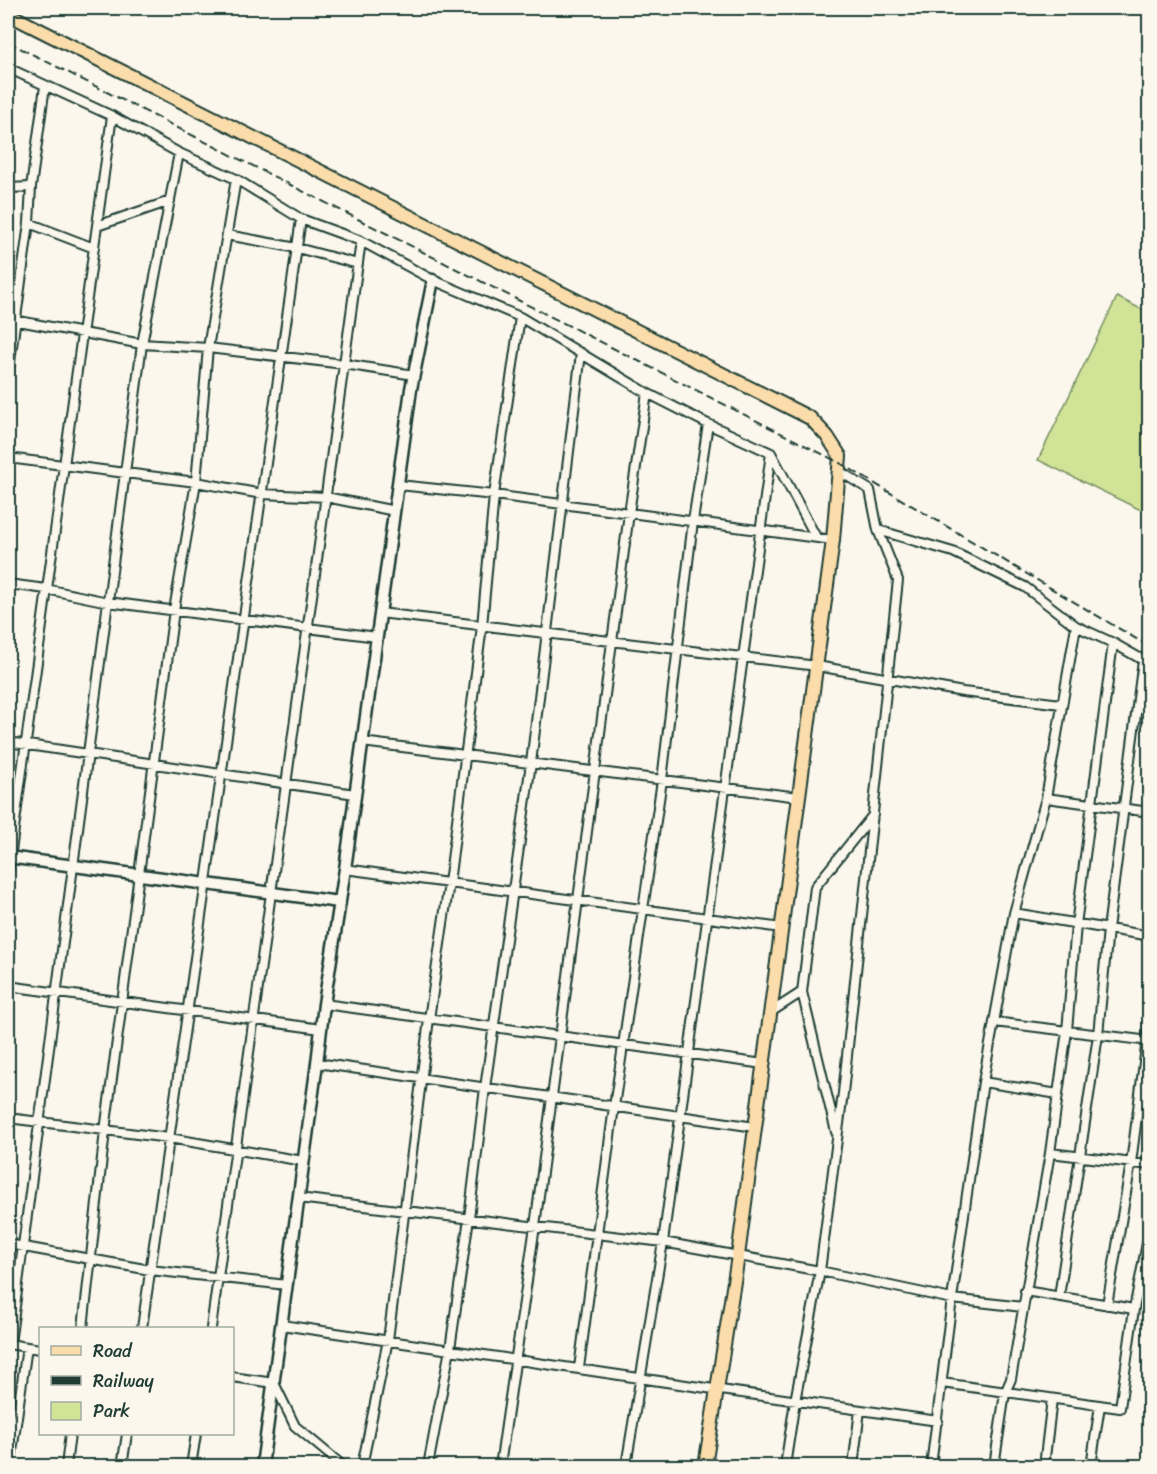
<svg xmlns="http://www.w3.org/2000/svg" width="1157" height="1474" viewBox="0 0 1157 1474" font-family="Sriracha,sans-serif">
  <rect width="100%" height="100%" fill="#fbf7ec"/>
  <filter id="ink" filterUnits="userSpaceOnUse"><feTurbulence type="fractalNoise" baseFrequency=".0167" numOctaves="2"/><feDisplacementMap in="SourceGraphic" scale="12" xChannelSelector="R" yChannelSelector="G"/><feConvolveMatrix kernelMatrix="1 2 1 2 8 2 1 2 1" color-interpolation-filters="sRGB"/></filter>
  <g filter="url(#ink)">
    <path fill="#d0e397" stroke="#789066" stroke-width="1.5" d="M1117 297 1149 313V514L1038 460Z"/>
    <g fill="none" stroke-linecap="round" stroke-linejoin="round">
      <defs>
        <path id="street" d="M8 68 112 116 179 153 236 179 301 219 361 241 433 280 520 317 647 393 708 424 771 453 816 537
          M8 188 31 187
          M29 223 94 248
          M97 226 170 201
          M227 235 297 248 358 264
          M8 319 142 344 208 348 344 364 414 375
          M8 376 29 223 31 187 45 86
          M8 458 196 482 262 494 326 497 395 511
          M399 485 494 495 833 540
          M878 530 953 552 1025 587 1076 626 1113 643 1150 664
          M8 584 46 589 108 602 377 637
          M380 613 817 666 963 692 1061 704
          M8 742 355 794
          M362 742 799 797
          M1046 798 1150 812
          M345 869 782 928
          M8 873 112 116
          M1014 913 1150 936
          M8 986 321 1029
          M324 1004 764 1064
          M771 1012 802 992
          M994 1022 1150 1041
          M317 1063 755 1127
          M983 1082 1058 1094
          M8 1118 169 1138 303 1161
          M836 1132 802 992 815 887 873 815
          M1050 1153 1150 1165
          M298 1198 663 1242 820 1271 952 1299 1023 1307
          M8 1244 150 1270 287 1285
          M1025 1291 1134 1309
          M1059 1297 1098 1035 1108 929 1143 660
          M1107 1305 1131 1163 1150 1016
          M282 1325C501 1357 719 1391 938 1421
          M83 1328 105 1131 174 610 196 482 208 348 236 179
          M142 1328 301 219
          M211 1328 361 241
          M8 1344 40 1349
          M10 1344 142 344 179 153
          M579 1368 614 1107 662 780 693 521 708 424
          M232 1377 274 1383 295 1426 343 1466
          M942 1383 1120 1408 1134 1309 1150 1228
          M10 1466 27 1347
          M66 1466 70 1434
          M122 1466 127 1434
          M191 1466 196 1434
          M362 1466 388 1340 429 1019 449 883 482 626 494 495 520 317
          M428 1466 450 1349 469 1218 485 1088 531 763 581 353
          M500 1466 535 1226 629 513 647 393
          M626 1466 663 1242 771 453
          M785 1466 795 1401 820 1271 843 1093 898 580 878 530 870 490 839 471
          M853 1466 860 1410
          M931 1466 952 1299 983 1082 1014 913 1046 798 1076 626
          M994 1466 1005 1393 1011 1379 1050 1153 1058 1094 1067 1031 1076 925 1113 643
          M1044 1466 1052 1399
          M1091 1466 1100 1405"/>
        <path id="secondary" d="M8 857 339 902
          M262 1466 317 1063 324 1004 345 869 411 389 433 280"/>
        <path id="primary" d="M8 14 810 418 827 436 840 456 833 540 738 1256 705 1466"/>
      </defs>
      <use href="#street" stroke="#1f3d34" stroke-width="12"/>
      <use href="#secondary" stroke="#1f3d34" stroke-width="15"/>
      <use href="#primary" stroke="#1f3d34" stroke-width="16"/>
      <use href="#street" stroke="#fbf7ec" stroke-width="8"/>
      <use href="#secondary" stroke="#fbf7ec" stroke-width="10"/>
      <use href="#primary" stroke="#fbddab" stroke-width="12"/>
      <path stroke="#1f3d34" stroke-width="2" stroke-dasharray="9 4.5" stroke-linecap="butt" d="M8 42 840 463 1150 647"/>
    </g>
  </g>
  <rect width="1157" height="1474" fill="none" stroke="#fbf7ec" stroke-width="30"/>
  <rect x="15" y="15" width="1127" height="1444" fill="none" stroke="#1f3d34" stroke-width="2" filter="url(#ink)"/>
  <rect x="39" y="1327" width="195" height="108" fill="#fbf7ec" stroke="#a3ada2" stroke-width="1.5"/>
  <rect x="51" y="1346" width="30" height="9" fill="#fbddab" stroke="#a3ada2" stroke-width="1.5"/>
  <text x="93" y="1357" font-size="18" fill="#1f3d34">Road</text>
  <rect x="51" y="1376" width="30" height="9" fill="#1f3d34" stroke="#a3ada2" stroke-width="1.5"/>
  <text x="93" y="1387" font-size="18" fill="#1f3d34">Railway</text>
  <rect x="51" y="1402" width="30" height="18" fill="#d0e397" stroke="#a3ada2" stroke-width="1.5"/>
  <text x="93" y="1417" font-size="18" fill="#1f3d34">Park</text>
</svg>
